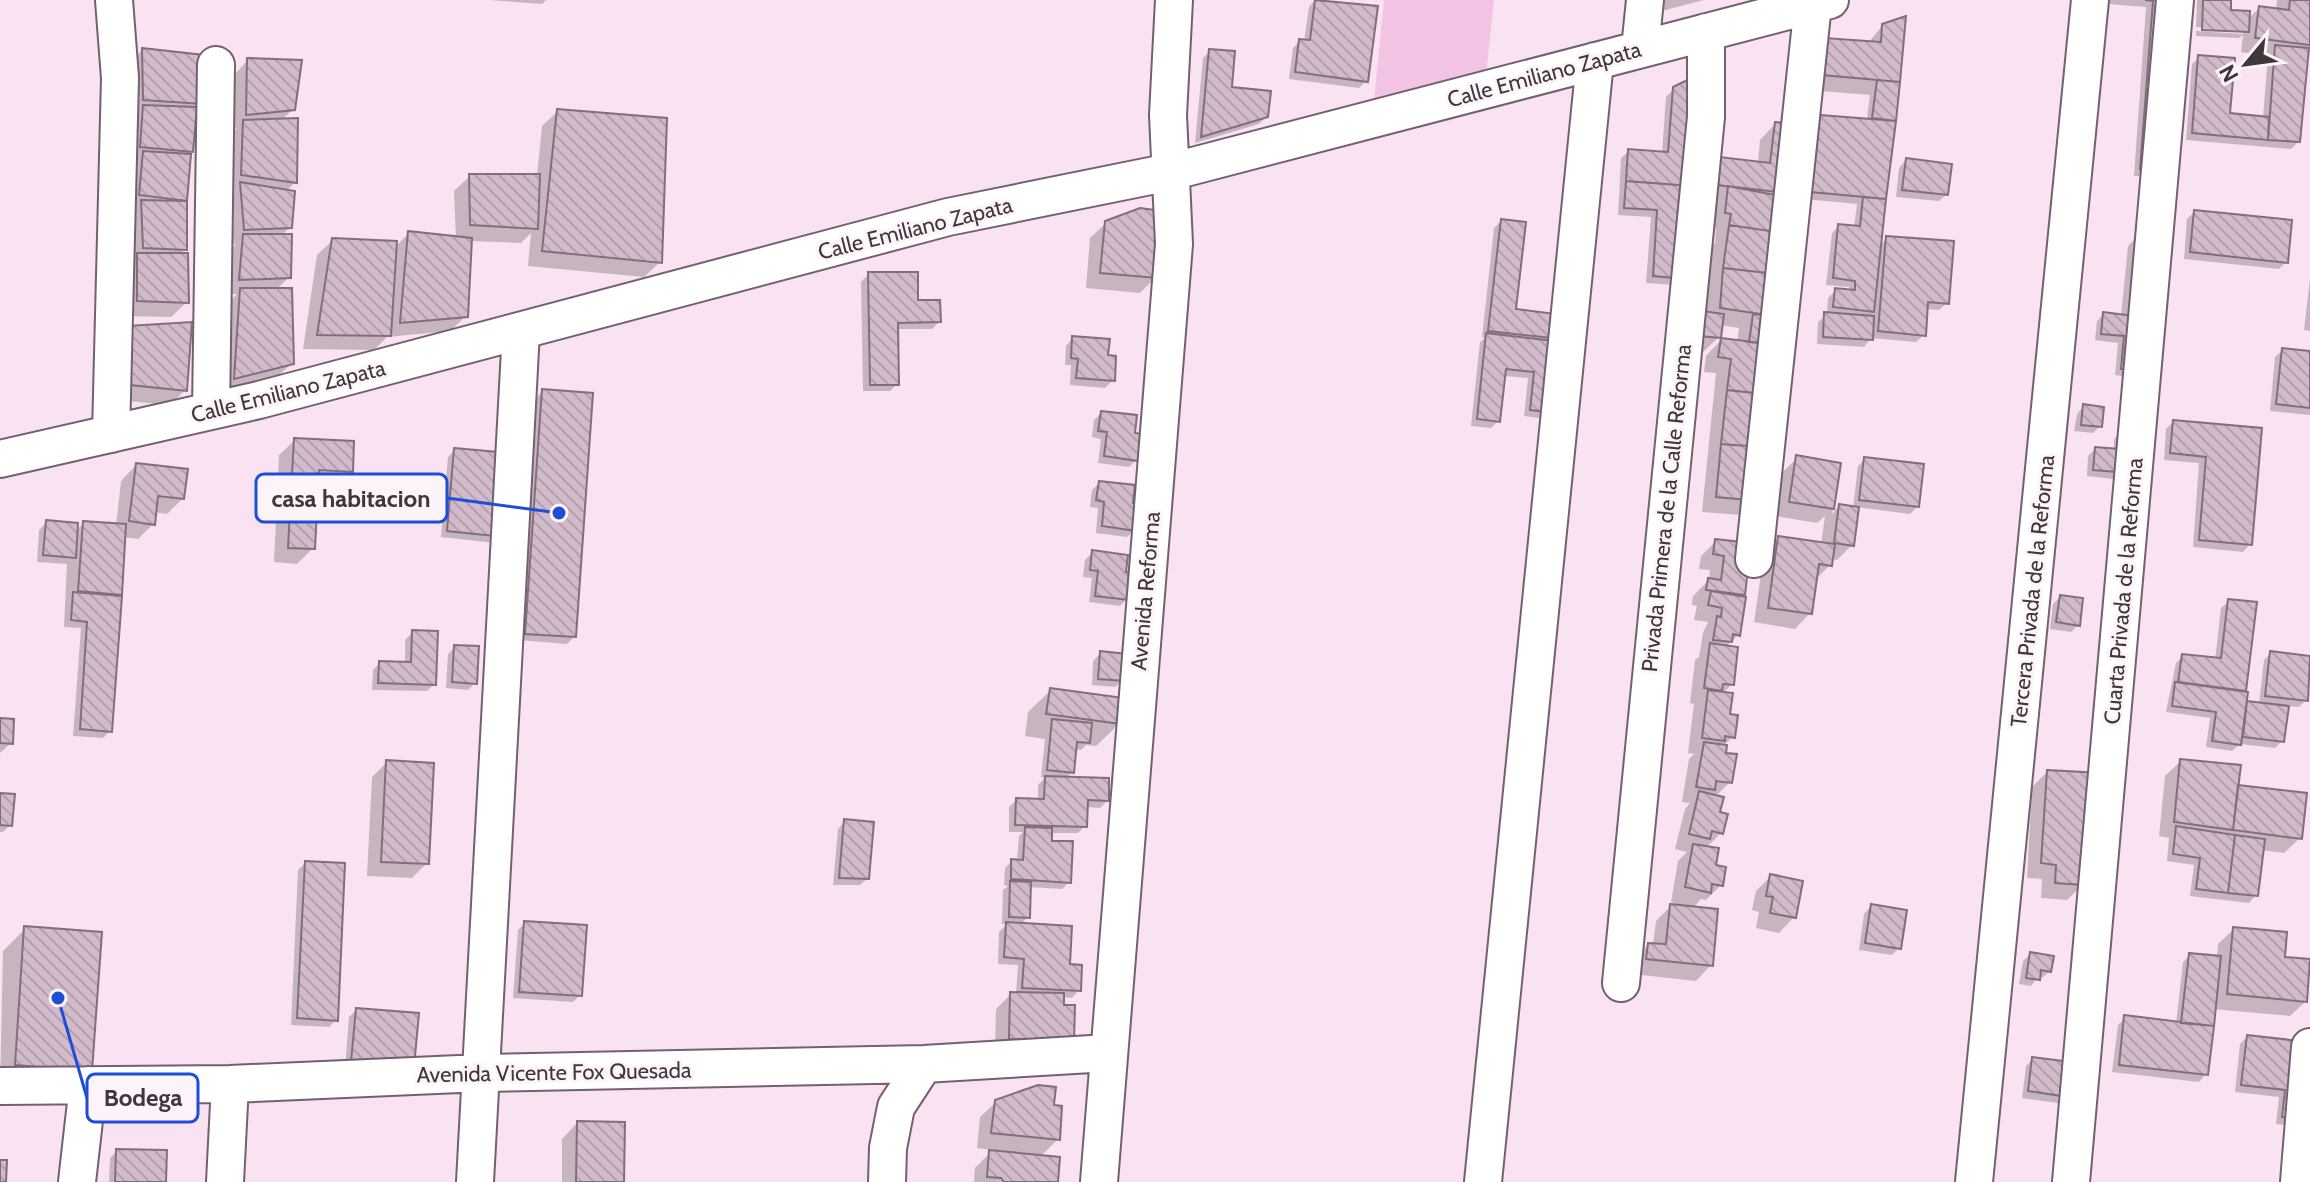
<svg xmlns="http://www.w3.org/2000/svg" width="2310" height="1182" viewBox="0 0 2310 1182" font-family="Cabin,sans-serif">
  <defs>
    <pattern id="building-back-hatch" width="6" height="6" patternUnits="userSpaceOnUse" patternTransform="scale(2)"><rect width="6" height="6" fill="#d1baca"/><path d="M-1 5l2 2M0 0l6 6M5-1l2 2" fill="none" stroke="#b4a0ae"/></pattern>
  </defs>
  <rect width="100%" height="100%" fill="#f9e2f2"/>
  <path fill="#f2c3e3" d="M1384 0H1494L1486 75 1374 101Z"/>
  <path fill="#0003" d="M489 0H546L542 4Z
    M1315 0 1376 8 1366 81 1359 88 1289 79 1293 48 1300 41 1304 42 1309 7Z
    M1652 0H1704L1650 14Z
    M2108 0H2167L2148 176H2134L2146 7 2108 4Z
    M2197 0H2229V12L2247 20 2259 8 2276 10 2277 0H2310V53L2306 52 2299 141 2291 149 2186 140 2192 64 2199 57 2228 115 2263 118 2268 56 2241 52 2243 35 2239 38 2196 36V31L2243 34V30L2196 27Z
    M1903 19 1880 245 1887 238 1947 303 1939 310 1926 309 1924 335 1916 342 1871 338 1864 347 1817 344 1818 322 1827 314 1828 298 1836 290 1849 291V287L1826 285 1832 233 1839 226 1854 228 1857 204 1805 199 1813 125 1820 117 1867 119 1870 95 1808 90 1810 55 1868 43 1883 25Z
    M142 50 201 103 195 109 185 201V249L179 255 187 302 171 317 123 316 127 65Z
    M1210 51 1230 89 1267 116 1259 124 1195 143 1203 58Z
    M248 60 293 109 282 120 295 182 286 192 290 227 281 236 289 277 276 290 292 363 276 378 220 393 226 305 237 294H225L229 252 236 244 230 245 226 199 235 191 227 190 229 137 237 128 232 129 233 76Z
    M1674 89 1676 285 1646 283 1651 217 1618 215 1621 158 1629 151 1662 153 1666 97Z
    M558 111 660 262 644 277 528 266 531 233 521 243 470 241 466 316 450 331 387 337 374 350 303 349 317 255 333 240 395 247 409 233 456 238 454 191 470 176H537L542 126Z
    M1775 124 1785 193 1771 206 1762 291 1775 293 1741 515 1702 512 1716 373 1704 372 1706 356 1721 340 1737 342 1739 328 1720 325 1719 337 1703 352 1685 350 1706 314 1708 290H1702L1707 250 1715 243 1716 228H1710L1705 175 1758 163 1760 140Z
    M1906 160 1947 194 1939 201 1896 197 1899 168Z
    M2194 212 2286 262 2279 269 2184 259 2187 219Z
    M1501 221 1514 311 1562 316 1547 419 1524 416 1528 378 1503 376 1498 421 1491 428 1471 426 1480 342 1485 338 1482 337 1494 228Z
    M1106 223 1155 278 1140 293 1086 288 1090 238Z
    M2135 239 2148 240 2128 377 2115 375 2118 343 2095 340 2097 321 2104 314 2121 316 2128 246Z
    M869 274 917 302 939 322 932 329H896L897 384 890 391H863L861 282Z
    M2310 279V331L2304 330Z
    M189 324 185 390 170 405 116 400Z
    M1073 338 1106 357 1113 380 1105 388 1070 385 1071 365H1065L1066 346Z
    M2283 350 2310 353V415L2270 411 2275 357Z
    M543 391 574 637 567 644 518 640 536 398Z
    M2084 406 2100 426 2093 433 2074 431 2077 414Z
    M1101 413 1133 435 1136 460 1129 467 1098 463 1101 439 1092 437 1094 420Z
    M2173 422 2260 429 2250 544 2243 552 2193 547 2199 463 2164 460 2166 429Z
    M2122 432V480L2087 476 2088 456 2095 449 2114 451V439Z
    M295 440 351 471 336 487 316 486 313 548 297 564 274 562 279 455Z
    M455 450 509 455 495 543 441 537 448 457Z
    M1797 458 1839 464 1832 514 1839 506 1853 508 1858 466 1865 459 1917 507 1910 514 1856 507 1852 545 1837 560 1831 559 1830 565 1815 580 1810 613 1795 629 1754 622 1764 554 1779 539 1821 544 1825 516 1817 523 1775 516 1782 473Z
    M136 465 183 498 167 514 154 512 153 524 138 539 123 537 120 594 116 598 110 731 103 738 73 736 81 628 64 627 67 564 37 562 39 530 47 522 75 532 84 523 116 526 121 481Z
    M1099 483 1134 530 1127 537 1096 533 1098 508 1090 507 1092 490Z
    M1716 541 1749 545 1743 594 1739 598 1738 635 1726 647 1732 684 1722 694 1733 737 1725 744 1724 754 1730 782 1715 797 1722 832 1706 848 1721 885 1706 900 1701 899 1693 908 1711 965 1696 981 1632 974 1633 960 1648 945H1653L1656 921 1674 903 1671 902 1678 861 1687 852 1675 849 1685 809 1690 803 1682 802 1689 759 1694 754 1688 753 1694 704 1690 703 1695 660 1699 657 1703 633 1708 622 1694 620 1697 606 1692 605 1693 596 1709 580 1710 570 1699 569 1701 556Z
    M1093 552 1124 574 1127 599 1120 606 1089 602 1092 578 1083 577 1085 560Z
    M2060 597 2078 625 2071 632 2050 629 2053 604Z
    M2229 601 2255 604 2245 703 2259 704 2264 660 2271 653 2310 658 2306 700 2299 707 2287 706 2282 741 2275 748 2240 744 2232 751 2206 747 2210 718 2166 712 2176 663 2183 656 2215 660 2221 608Z
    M413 632 434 684 427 691 372 690 373 670 380 663 405 664V640Z
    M455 647 475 683 468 690 446 688 448 654Z
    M1101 653 1123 680 1115 687 1092 685 1093 661Z
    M1051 690 1119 724 1096 746 1086 745 1081 750 1074 749 1072 772 1065 779 1107 801 1100 808 1086 807 1085 826 1078 833H1050L1049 842 1069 882 1062 889 1029 887 1028 917 1020 925 1068 966 1079 990 1072 998 1062 997V1007L1072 1040 995 1053 996 1009 1011 994H1016L1018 965 998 964 999 932 1007 924H1002L1003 890 1008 886 1004 885 1005 868 1012 861H1017L1019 836 1023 832H1009V807L1017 800 1038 801V785L1046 777H1041L1045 739 1025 736 1028 712Z
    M0 720 11 743 0 753Z
    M2181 761 2236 786 2300 838 2284 853 2262 850 2256 895 2249 903 2190 896 2194 865 2167 861 2169 838 2159 836 2165 776Z
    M387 762 427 863 412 878 367 876 372 777Z
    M2047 772 2082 885 2067 900 2041 898 2042 879 2027 878 2032 787Z
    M0 795 10 825 3 832H0Z
    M845 821 868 878 860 885H833L838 829Z
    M305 863 336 1020 329 1027 291 1025 298 870Z
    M1771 876 1794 917 1779 933 1756 928 1759 912 1752 910 1756 891Z
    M1871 906 1899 948 1892 955 1859 950 1864 914Z
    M525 923 580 995 573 1002 513 998 518 930Z
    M25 929 90 1070 0 1087 3 951Z
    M2234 929 2282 959 2306 1001 2290 1016 2213 1009 2206 1074 2199 1082 2112 1072 2118 1025 2125 1018 2176 1024 2183 962 2190 955 2217 958 2218 944Z
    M2030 954 2050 971 2042 978 2038 977 2031 986 2019 984 2023 961Z
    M356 1010 416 1015 345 1068 349 1017Z
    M2247 1037 2307 1044 2291 1126 2276 1124 2279 1097 2235 1092 2240 1044Z
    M2033 1059 2077 1064 2065 1104 2022 1098 2026 1066Z
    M996 1102 1052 1107 1058 1139 1040 1157 1056 1182H974L975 1168 993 1150 977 1148 980 1117Z
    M577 1123 622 1182H562V1139Z
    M117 1151 164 1182H109L110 1158Z"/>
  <path fill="url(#building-back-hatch)" stroke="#836e7d" stroke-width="2" d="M1315 0 1378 6 1368 82 1295 72 1299 39 1310 40Z
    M2145 0H2169L2157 170 2140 169 2153 1Z
    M2203 0H2231V10L2250 11 2249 32 2202 30Z
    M2290 0H2310V45L2255 38 2259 6 2289 10Z
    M1906 16 1900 82 1822 75 1825 38 1881 42 1882 24Z
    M2275 45 2309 48 2300 142 2268 140Z
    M142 48 204 55 203 104 143 100Z
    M1209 49 1235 51 1232 87 1271 91 1268 117 1201 137Z
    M2198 55 2235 58 2230 113 2269 117 2268 140 2192 133Z
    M247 58 302 60 295 110 246 115Z
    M1700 74 1691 186 1626 181 1628 149 1668 152 1673 87Z
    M1877 80 1900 82 1896 121 1872 118Z
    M143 105 197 107 193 152 140 147Z
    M557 109 667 118 662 263 542 251Z
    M1820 115 1896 121 1886 199 1811 192Z
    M298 118 297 183 241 175 243 120Z
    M1775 122 1794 124 1787 193 1717 185 1720 157 1770 163Z
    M143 151 191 154 187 201 139 195Z
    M1906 158 1952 164 1948 195 1902 190Z
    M469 174H540L538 229 470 225Z
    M1626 181 1691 186 1685 279 1653 276 1657 210 1624 208Z
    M240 182 295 191 292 228 244 230Z
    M1728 186 1775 195 1772 213 1785 214 1783 233 1729 225 1731 214 1725 213Z
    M1863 197 1886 199 1874 312 1833 307 1835 288 1855 290V281L1833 278 1838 224 1860 226Z
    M141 200 187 201V250L143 248Z
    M1140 208 1163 211 1157 278 1100 273 1105 221Z
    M2194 210 2292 220 2288 263 2190 252Z
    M1501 219 1526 222 1516 309 1564 315 1561 339 1488 331Z
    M1729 225 1783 233 1768 273 1723 268Z
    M408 231 472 238 468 317 400 323Z
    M243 234H292L291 278 239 280Z
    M1886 236 1954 241 1949 304 1928 302 1926 336 1878 331Z
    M332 238 397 241 391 336 317 335Z
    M137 253H188L189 303 137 301Z
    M1723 268 1768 273 1764 290 1778 292 1774 316 1720 308Z
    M868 272H918V300H940L941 322 898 323 899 385H870Z
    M240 288H292L294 364 234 379Z
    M1702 311 1724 314 1721 338 1699 336Z
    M1824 312 1874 316 1873 340 1823 337Z
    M2103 312 2142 317 2137 371 2121 369 2124 336 2101 334Z
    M1753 314 1774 316 1770 344 1749 342Z
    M192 322 187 391 130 385 128 326Z
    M1486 333 1563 342 1556 413 1530 410 1534 372 1506 369 1500 422 1477 419Z
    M1072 336 1110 339 1108 355 1116 356 1115 381 1076 378 1078 359 1071 358Z
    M1721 338 1770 344 1764 394 1727 390 1731 359 1718 357Z
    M2282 348 2310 351V408L2276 404Z
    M542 389 593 393 576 637 525 634Z
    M1727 390 1764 394 1761 447 1721 444Z
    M2083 404 2104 407 2102 427 2081 425Z
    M1101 411 1137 415 1135 433 1142 434 1138 461 1104 456 1107 432 1098 431Z
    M2173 420 2262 428 2252 545 2199 540 2206 457 2170 453Z
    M294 438 354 441 353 472 319 470 315 549 288 548Z
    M1721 444 1761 447 1758 501 1716 497Z
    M2095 447 2120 449 2131 473 2093 470Z
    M454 448 511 453 504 537 447 531Z
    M1796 455 1841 463 1834 509 1789 502Z
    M1864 457 1924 464 1919 507 1859 500Z
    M136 463 188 469 184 499 158 496 155 525 129 521Z
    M1099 481 1135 485 1133 503 1140 504 1136 531 1102 526 1104 502 1096 500Z
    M1839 504 1859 507 1854 546 1834 543Z
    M46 520 78 523 76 558 43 555Z
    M83 521 126 524 122 595 78 591Z
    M1778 536 1835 544 1832 566 1819 564 1812 614 1768 608Z
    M1715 539 1751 543 1745 595 1706 590 1708 578 1721 580 1724 556 1713 554Z
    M1092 550 1128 555 1126 572 1133 573 1129 600 1095 596 1098 571 1090 570Z
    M1711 591 1746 597 1740 636 1733 634 1732 642 1713 640 1717 616 1721 617 1722 608 1708 605Z
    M73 592 122 596 112 732 80 729 87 622 71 620Z
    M2060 595 2083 598 2080 626 2056 622Z
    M2228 599 2257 602 2246 691 2178 682 2182 654 2221 658Z
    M412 630 438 631 436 685 378 683 379 661 411 662Z
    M1710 643 1738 647 1734 685 1723 684 1722 691 1704 688Z
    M454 645 479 646 477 684 452 682Z
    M1100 651 1127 654 1125 681 1098 679Z
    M2270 651 2310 656 2308 701 2265 696Z
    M2175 682 2248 692 2241 745 2212 741 2216 712 2172 706Z
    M1050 688 1124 698 1121 724 1046 714Z
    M1708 690 1733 693 1730 714 1738 715 1735 738 1725 736V741L1702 738Z
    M2247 701 2289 706 2284 742 2243 737Z
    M0 718 14 719 13 744 0 743Z
    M1052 719 1092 723 1090 743 1077 742 1074 773 1047 770Z
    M1704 742 1727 745 1726 753 1737 754 1732 783 1716 781 1715 790 1696 787Z
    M2180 759 2241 765 2233 830 2174 822Z
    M386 760 434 763 429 864 381 862Z
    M2047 770 2101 773 2084 885 2055 883 2056 865 2041 863Z
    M1045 776 1109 778V801L1088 800 1087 827 1015 825 1016 798 1044 799Z
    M2238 785 2307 793 2302 839 2233 830Z
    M1699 791 1724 797 1720 812 1728 814 1723 834 1712 831 1710 839 1689 834Z
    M0 793 15 794 12 826 0 825Z
    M844 819 874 822 869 879 839 878Z
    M2176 826 2235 835 2228 893 2196 889 2200 858 2173 854Z
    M1025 827 1052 828V841H1073L1071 883 1011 879V859L1023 860Z
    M2235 835 2265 839 2258 896 2228 893Z
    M1693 844 1719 848 1716 865 1726 867 1723 886 1712 884 1711 893 1685 887Z
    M305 861 345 863 338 1021 297 1018Z
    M1770 874 1803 881 1796 918 1770 913 1773 897 1766 896Z
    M1010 881 1031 882 1030 918 1009 917Z
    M1670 904 1718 909 1713 966 1646 959 1648 943 1666 944Z
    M1871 904 1907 910 1901 949 1865 943Z
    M524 921 587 925 582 996 519 992Z
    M1006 922 1072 926 1070 964 1082 965 1081 991 1022 988 1024 959 1004 957Z
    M24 926 102 932 92 1071 15 1065Z
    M2233 927 2287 932 2285 957 2310 959 2307 1002 2227 994Z
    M2030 952 2054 956 2051 972 2041 970 2040 980 2026 978Z
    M2189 953 2221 956 2214 1026 2181 1023Z
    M1010 992 1064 993V1005H1075L1074 1041 1009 1039Z
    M356 1008 419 1013 414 1067 351 1062Z
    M2124 1015 2214 1026 2208 1075 2119 1065Z
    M2247 1035 2309 1042 2300 1119 2282 1117 2285 1090 2241 1085Z
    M2032 1057 2079 1063 2074 1098 2028 1091Z
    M1038 1085 1056 1087 1054 1105 1062 1106 1060 1140 991 1133 995 1100Z
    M577 1121 625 1122 624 1182H576Z
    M116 1149 167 1150 166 1182H115Z
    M989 1150 1060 1157 1058 1182H1004L1001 1178 987 1177Z
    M0 1160H7L6 1182H0Z"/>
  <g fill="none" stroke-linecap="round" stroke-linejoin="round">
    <defs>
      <path id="minor" d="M1640 49 1645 0
        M211 411 216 65
        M111 434 120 78 114 0
        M0 459 259 400 948 217 1170 172 1830 0
        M1754 559 1813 4
        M1621 983 1706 117V32
        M0 1086 230 1084 482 1073 924 1064 1108 1053
        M77 1182 88 1085
        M225 1182 230 1084
        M475 1182 521 331
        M887 1182 888 1148 896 1107 924 1064
        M1099 1182 1174 244 1168 115 1174 0
        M1483 1182 1595 61
        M1974 1182 2090 0
        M2071 1182 2175 0
        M2299 1182 2310 1047"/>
    </defs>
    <use href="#minor" stroke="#74606e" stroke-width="40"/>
    <use href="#minor" stroke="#fff" stroke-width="36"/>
  </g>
  <g text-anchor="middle" stroke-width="6" stroke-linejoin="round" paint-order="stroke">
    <g font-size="22" fill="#40373d" stroke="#fdf4fa">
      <text transform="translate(1544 74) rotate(-15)" y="8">Calle Emiliano Zapata</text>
      <text transform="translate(915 228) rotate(-14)" y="8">Calle Emiliano Zapata</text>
      <text transform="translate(288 391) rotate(-14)" y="8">Calle Emiliano Zapata</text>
      <text transform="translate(1666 508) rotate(-84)" y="8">Privada Primera de la Calle Reforma</text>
      <text transform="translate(1145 591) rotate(-85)" y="8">Avenida Reforma</text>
      <text transform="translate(2032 591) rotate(-84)" y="8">Tercera Privada de la Reforma</text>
      <text transform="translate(2123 591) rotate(-85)" y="8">Cuarta Privada de la Reforma</text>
      <text transform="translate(554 1072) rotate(-1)" y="8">Avenida Vicente Fox Quesada</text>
    </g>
  </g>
  <path fill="none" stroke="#1d4ed8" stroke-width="3" d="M559 513L447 498M58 998L87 1098"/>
  <g fill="#1d4ed8" stroke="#fdf4fa" stroke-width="3">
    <circle cx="559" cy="513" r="8"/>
    <circle cx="58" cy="998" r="8"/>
  </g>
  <g fill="#fdf4fa" stroke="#1d4ed8" stroke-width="3">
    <rect x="256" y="474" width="191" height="48" rx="8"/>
    <rect x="87" y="1074" width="111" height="48" rx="8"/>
  </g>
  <g font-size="24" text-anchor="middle" font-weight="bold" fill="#40373d">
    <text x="351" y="507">casa habitacion</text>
    <text x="143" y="1106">Bodega</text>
  </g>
  <g transform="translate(2246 64) rotate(241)" stroke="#fdf4fa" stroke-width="6" paint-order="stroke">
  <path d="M0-6L14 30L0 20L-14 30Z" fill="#40373d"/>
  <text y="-12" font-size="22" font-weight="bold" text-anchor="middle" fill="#40373d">N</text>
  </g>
</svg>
